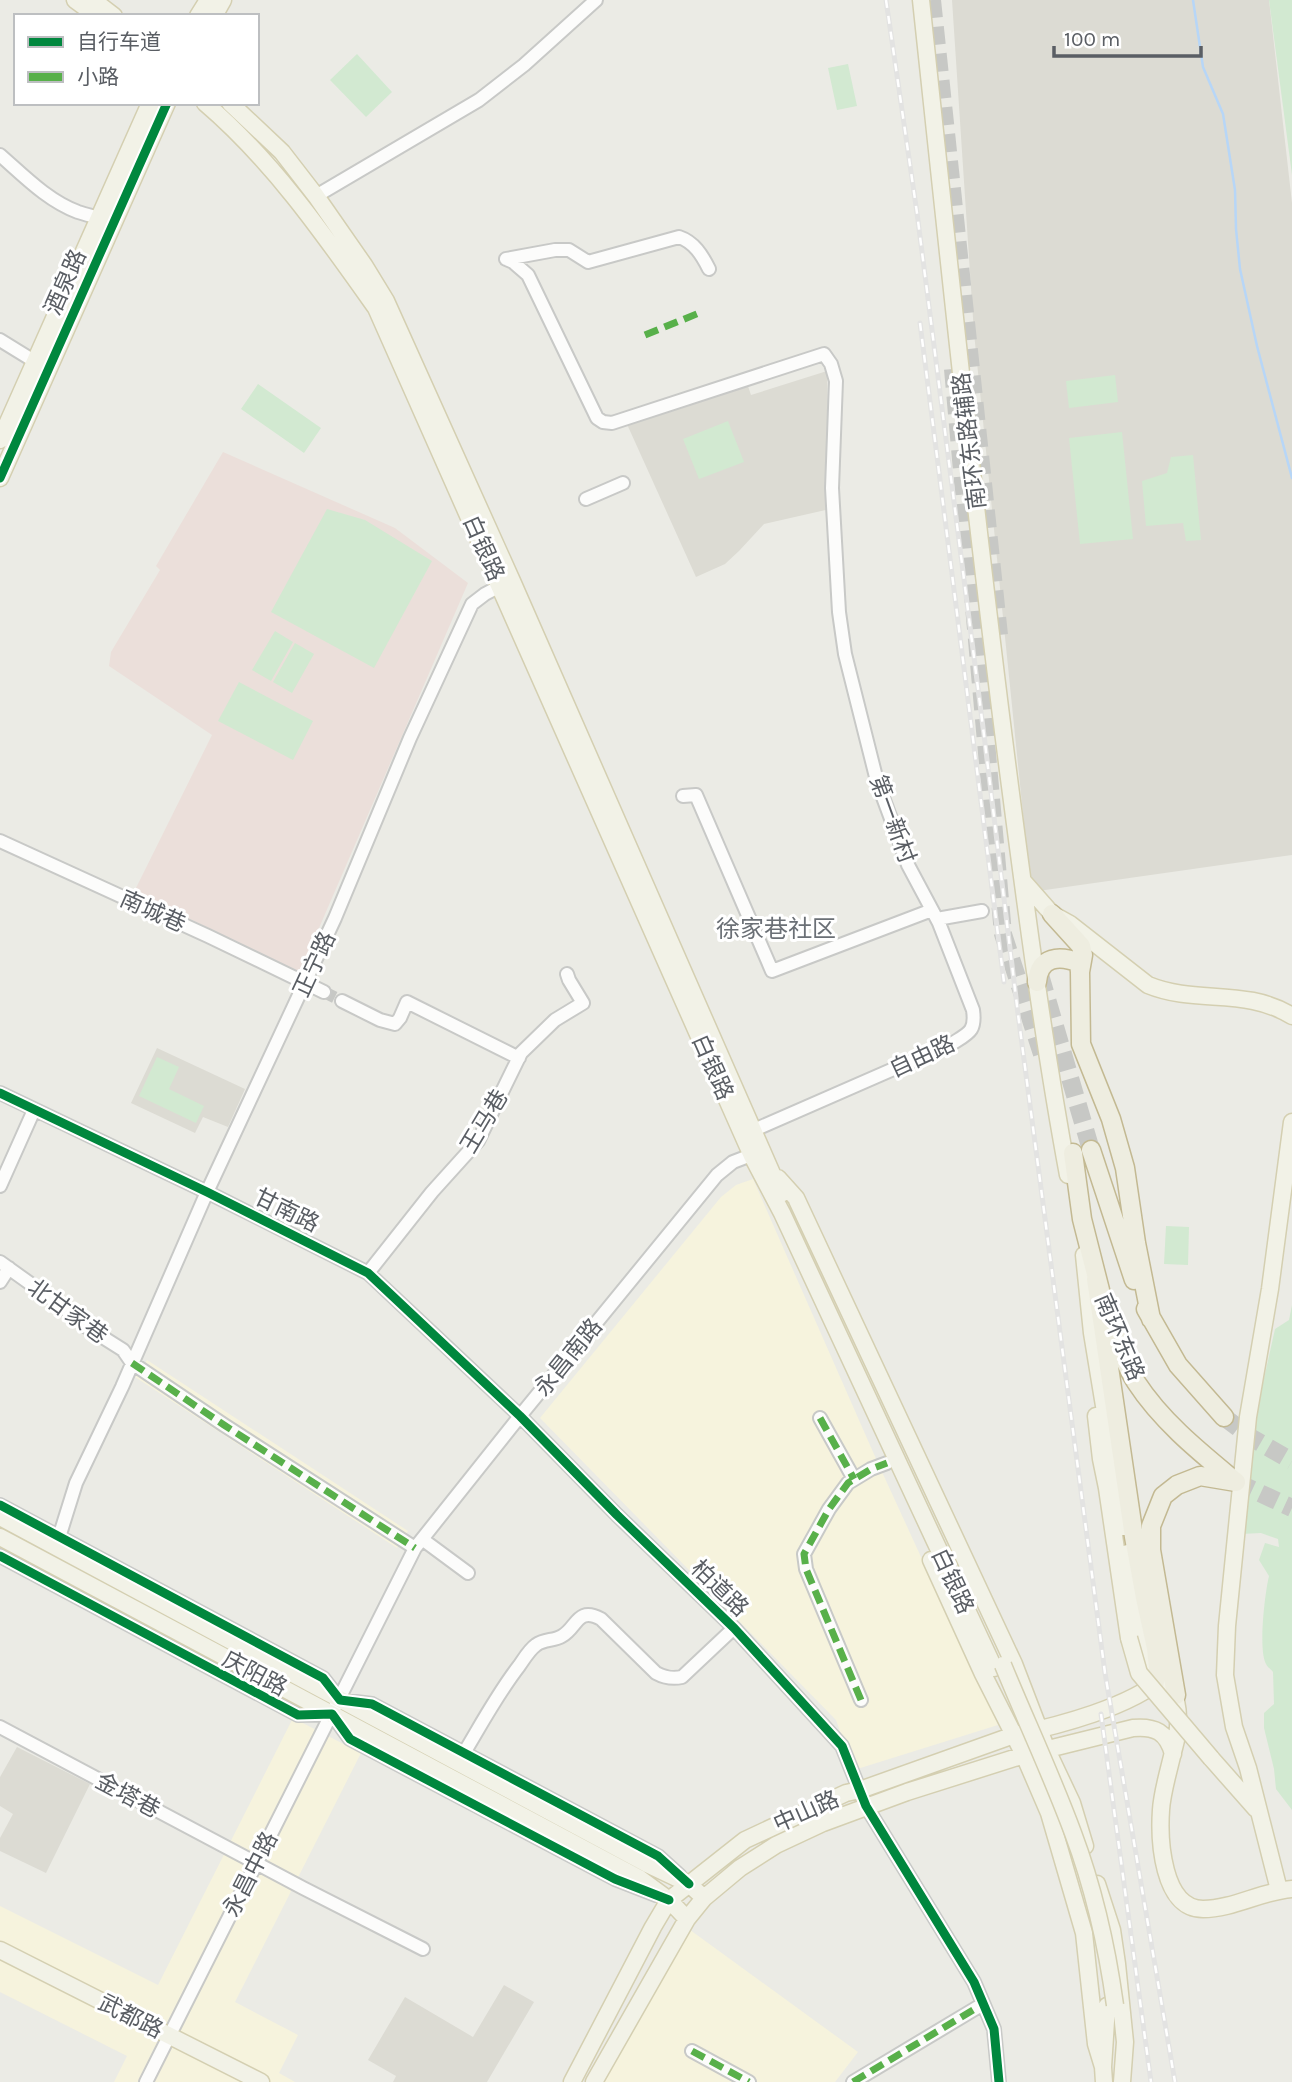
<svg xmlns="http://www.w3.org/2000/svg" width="1292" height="2082" viewBox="0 0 1292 2082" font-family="Karla,'Noto Sans SC',sans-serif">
  <rect width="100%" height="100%" fill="#ebebe5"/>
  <path fill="#f6f3dd" d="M753 1179 877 1461 998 1725 854 1770 836 1720 540 1418 721 1197 736 1185Z
    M147 1360 408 1531 397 1548 135 1377Z
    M293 1718 361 1753 235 2002 298 2035 279 2073 295 2082H114L127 2056 0 1992V1906L158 1985Z
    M686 1927 858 2052 835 2082H604Z"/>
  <path fill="#dcdbd3" d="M952 0H1269L1292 203V855L1031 892 974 333Z
    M827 371 830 509 764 524 739 551 725 564 696 577 626 422 745 377 751 395Z
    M157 1048 245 1089 228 1127 203 1117 195 1133 131 1103Z
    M17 1747 90 1784 46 1873 0 1851V1838L13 1814 0 1806V1777Z
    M504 1985 534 2002 487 2082H393L396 2076 368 2060 405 1997 473 2037Z"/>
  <path fill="#ebdfda" d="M223 452 395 528 468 583 300 972 134 892 212 735 109 666 111 652 160 570 156 566Z"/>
  <path fill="#d2e9d1" d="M1269 0H1292V175Z
    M357 54 392 92 366 117 330 80Z
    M848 64 857 106 837 110 828 68Z
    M1115 375 1118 402 1069 408 1066 381Z
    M258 384 321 428 304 453 241 409Z
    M728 421 744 462 699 479 683 439Z
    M1122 432 1133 539 1080 544 1069 438Z
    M1193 455 1201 540 1186 541 1183 523 1146 526 1142 481 1167 473 1171 457Z
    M327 509 365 520 432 561 374 668 271 612Z
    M275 631 293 642 271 681 252 670Z
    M295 643 314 654 292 693 273 682Z
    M239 682 313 721 293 760 218 721Z
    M157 1057 179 1067 169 1089 204 1106 196 1123 139 1096Z
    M1166 1226 1189 1227 1188 1265 1164 1264Z
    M1292 1305V1810L1276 1789 1274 1769 1264 1728V1713L1274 1704 1273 1672C1271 1669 1267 1667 1266 1664 1258 1650 1265 1592 1269 1576L1259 1560 1265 1543 1279 1547 1278 1539 1261 1533 1241 1534 1253 1428 1275 1329 1289 1320Z"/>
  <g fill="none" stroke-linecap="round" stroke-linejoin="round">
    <path stroke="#b7d6f7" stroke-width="2.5" d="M1193 0 1203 67 1223 114 1235 190 1236 229 1240 269 1257 346 1292 478"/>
    <path stroke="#c7c8c5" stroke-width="12" stroke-dasharray="12 6" stroke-linecap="butt" d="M324 992 342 1001"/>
    <path stroke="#c7c8c5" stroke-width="18" stroke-dasharray="18 9" stroke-linecap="butt" d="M932 0 999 635
      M953 369 1003 934 1043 1057
      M1040 975 1091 1150
      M1224 1417 1250 1437 1292 1461
      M1236 1482 1292 1508"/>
    <defs>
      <path id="minor" d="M0 155C24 176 48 201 78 212 87 215 97 217 106 220
        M316 196 479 100 524 65 596 0
        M506 259 513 262 528 275 597 418 603 422 612 423 824 354 831 364 836 381 832 488 839 612 845 654 877 781 908 865 939 923 973 1010C976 1031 969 1033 953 1043L754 1130
        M506 259 555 250H569L588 262 679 237C694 242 702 255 709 269
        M0 340 34 361
        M586 499 623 483
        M683 796 696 795 772 971 932 910
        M0 841 208 936 324 992
        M937 919 982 911
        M342 1001 380 1020 395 1024 400 1018 407 1002 519 1058
        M0 1093 207 1192 368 1273 520 1416 617 1515 734 1628 842 1746 866 1806 974 1982 994 2029 999 2082
        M0 1186 34 1110
        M0 1262 63 1307 85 1326 123 1350 132 1363 224 1425 415 1548
        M368 1273 432 1192 478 1141 521 1053 555 1020 583 1003 569 980 567 974
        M0 1282 9 1268
        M820 1418 854 1479
        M0 1505 323 1678 340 1700 372 1704 658 1856 680 1876
        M422 1539 468 1573
        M56 1547 76 1483 122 1387 207 1192 335 918 410 738 472 604 485 594 506 583
        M0 1556 298 1715 331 1714
        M861 1700 806 1569 804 1554 829 1509 848 1483 871 1469 887 1463
        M334 1717 350 1739 615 1879 656 1895
        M0 1727 303 1888 423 1949
        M464 1753C482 1723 498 1693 519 1666 524 1659 529 1650 536 1645 544 1639 554 1641 562 1636 577 1628 577 1606 601 1619L656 1673C665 1678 672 1679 682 1677L734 1628
        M692 2051 749 2082
        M146 2082 415 1548 520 1416 717 1175 733 1162 759 1152
        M853 2082 983 2004"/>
      <path id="major" d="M75 0 97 16
        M93 0 114 16
        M921 0C949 262 976 525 1010 786 1027 916 1044 1046 1068 1175
        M198 16 208 0
        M214 16 223 0
        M205 103C273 161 325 236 376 308L752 1156 782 1213 994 1668
        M230 103 282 152 316 196 364 265 386 301 512 581 781 1194
        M0 440 150 103
        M0 478 167 103
        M1023 881 1052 914 1070 924 1148 985C1197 1005 1245 987 1292 1016
        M778 1178 796 1198 1014 1664 1047 1750 1072 1803 1085 1846
        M1084 1255 1092 1333 1124 1527
        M1096 1416 1101 1459 1107 1488 1129 1638
        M0 1517 647 1864 689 1884 704 1898
        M0 1537 639 1878 669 1900 687 1919
        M1128 1553 1148 1672 1154 1686
        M931 1560 983 1674 1024 1755 1049 1813 1084 1933 1096 2044 1103 2067
        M1211 1758 1256 1809
        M1097 1884 1112 1930 1117 1964 1125 2042 1122 2082
        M1279 1890 1248 1768 1234 1727 1225 1675 1227 1626 1248 1417 1270 1289 1292 1122
        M0 1950 261 2082
        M572 2082 653 1927 669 1900 745 1840 846 1793 860 1790 1014 1735C1057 1726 1131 1707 1164 1677L1169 1679C1176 1695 1179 1709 1178 1726 1178 1735 1175 1744 1173 1752 1169 1770 1162 1792 1161 1810 1159 1839 1162 1909 1203 1909 1233 1909 1262 1891 1292 1889
        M594 2082 687 1919 704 1898 740 1868 776 1845 823 1823 907 1792 1024 1755 1133 1728C1155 1726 1167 1732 1173 1754
        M1104 2082 1103 2067 1107 2006"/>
      <path id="highway" d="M1052 914 1081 946 1083 955 1080 972 1081 1044 1111 1119 1125 1168 1136 1243 1151 1319
        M1037 982C1039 956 1060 955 1079 963L1080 972
        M1091 1150 1134 1280
        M1073 1153 1082 1219 1100 1290
        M1096 1279 1134 1537 1145 1598 1156 1648 1158 1669 1154 1686
        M1146 1309 1178 1365 1224 1417
        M1109 1316C1115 1335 1126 1366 1136 1382 1162 1422 1201 1453 1236 1482
        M1176 1695 1151 1550V1526L1163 1496 1177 1485 1200 1476 1236 1482"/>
    </defs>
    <use href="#minor" stroke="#c8c9c7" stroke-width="16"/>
    <use href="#major" stroke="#d4cfb1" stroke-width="19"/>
    <use href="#highway" stroke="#c3b992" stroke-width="21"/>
    <use href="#minor" stroke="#fcfcfb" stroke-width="12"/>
    <use href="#major" stroke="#f2f2e7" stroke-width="16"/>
    <use href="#highway" stroke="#eeede0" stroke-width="18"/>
    <defs>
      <path id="rail" d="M886 0 917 213 985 743 1018 1014 1105 1673 1175 2082
        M920 323 1004 982
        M1101 1714 1151 2082"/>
    </defs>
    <use href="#rail" stroke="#e3e3e2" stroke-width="5"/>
    <use href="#rail" stroke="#fff" stroke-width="2.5" stroke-dasharray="8" stroke-linecap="butt"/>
    <defs>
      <path id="major-bridge" d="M1129 1638 1139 1673 1211 1758
        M1003 1665C1026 1721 1052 1776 1073 1833 1094 1889 1107 1947 1115 2005"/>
    </defs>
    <use href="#major-bridge" stroke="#d4cfb1" stroke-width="19" stroke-linecap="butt"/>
    <use href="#major-bridge" stroke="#f2f2e7" stroke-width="16"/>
    <path stroke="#58b04a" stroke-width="7" stroke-dasharray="14 7" stroke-linecap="butt" d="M645 335 699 313
      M132 1363 224 1425 415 1548
      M820 1418 854 1479
      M861 1700 806 1569 804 1554 829 1509 848 1483 871 1469 887 1463
      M692 2051 749 2082
      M853 2082 983 2004"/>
    <defs>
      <path id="cycleway" d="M0 478 167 103
        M0 1093 207 1192 368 1273 520 1416 617 1515 734 1628 842 1746 866 1806 974 1982 994 2029 999 2082
        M0 1505 323 1678 340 1700 372 1704 658 1856 689 1884
        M0 1556 298 1715 332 1714 350 1739 615 1879 669 1900"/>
    </defs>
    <use href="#cycleway" stroke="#fff" stroke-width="13"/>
    <use href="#cycleway" stroke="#00873e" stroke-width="9"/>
  </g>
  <g text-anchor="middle" stroke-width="6" stroke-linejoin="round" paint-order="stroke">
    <g font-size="23" fill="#5a5e64" stroke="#fff">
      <text transform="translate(65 282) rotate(-66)" y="8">酒泉路</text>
      <text transform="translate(969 441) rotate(-97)" y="8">南环东路辅路</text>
      <text transform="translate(484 548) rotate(66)" y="8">白银路</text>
      <text transform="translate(893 819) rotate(70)" y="8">第一新村</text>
      <text transform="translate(153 911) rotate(24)" y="8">南城巷</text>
      <text transform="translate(314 964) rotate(-65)" y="8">正宁路</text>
      <text transform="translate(922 1056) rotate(-25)" y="8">自由路</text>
      <text transform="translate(713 1067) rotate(66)" y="8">白银路</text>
      <text transform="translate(484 1121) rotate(-59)" y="8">王马巷</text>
      <text transform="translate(287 1210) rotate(26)" y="8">甘南路</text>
      <text transform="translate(68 1311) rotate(36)" y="8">北甘家巷</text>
      <text transform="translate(1120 1337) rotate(67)" y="8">南环东路</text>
      <text transform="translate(568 1357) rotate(-51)" y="8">永昌南路</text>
      <text transform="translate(953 1581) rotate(65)" y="8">白银路</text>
      <text transform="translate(720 1588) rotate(44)" y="8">柏道路</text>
      <text transform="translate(255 1673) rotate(28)" y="8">庆阳路</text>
      <text transform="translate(128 1795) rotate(28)" y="8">金塔巷</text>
      <text transform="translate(806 1811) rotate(-24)" y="8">中山路</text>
      <text transform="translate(250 1874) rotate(-63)" y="8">永昌中路</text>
      <text transform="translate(131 2016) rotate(27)" y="8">武都路</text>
    </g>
    <g font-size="24" fill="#6b7076" stroke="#fff">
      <text x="776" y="937">徐家巷社区</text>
    </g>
  </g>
  <rect x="14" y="14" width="245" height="91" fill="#ffffff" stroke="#bdbfc1" stroke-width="2"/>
  <rect x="28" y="37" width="35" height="10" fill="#00873e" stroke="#bdbfc1" stroke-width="2"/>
  <text x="77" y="49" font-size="21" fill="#5a5e64">自行车道</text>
  <rect x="28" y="72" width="35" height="10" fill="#58b04a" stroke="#bdbfc1" stroke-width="2"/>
  <text x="77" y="84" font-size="21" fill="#5a5e64">小路</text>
  <path d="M1054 46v10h147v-10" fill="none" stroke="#5a5e64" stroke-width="3.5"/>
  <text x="1064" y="46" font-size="21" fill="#5a5e64" stroke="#ffffff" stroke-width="5" paint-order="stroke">100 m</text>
</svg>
